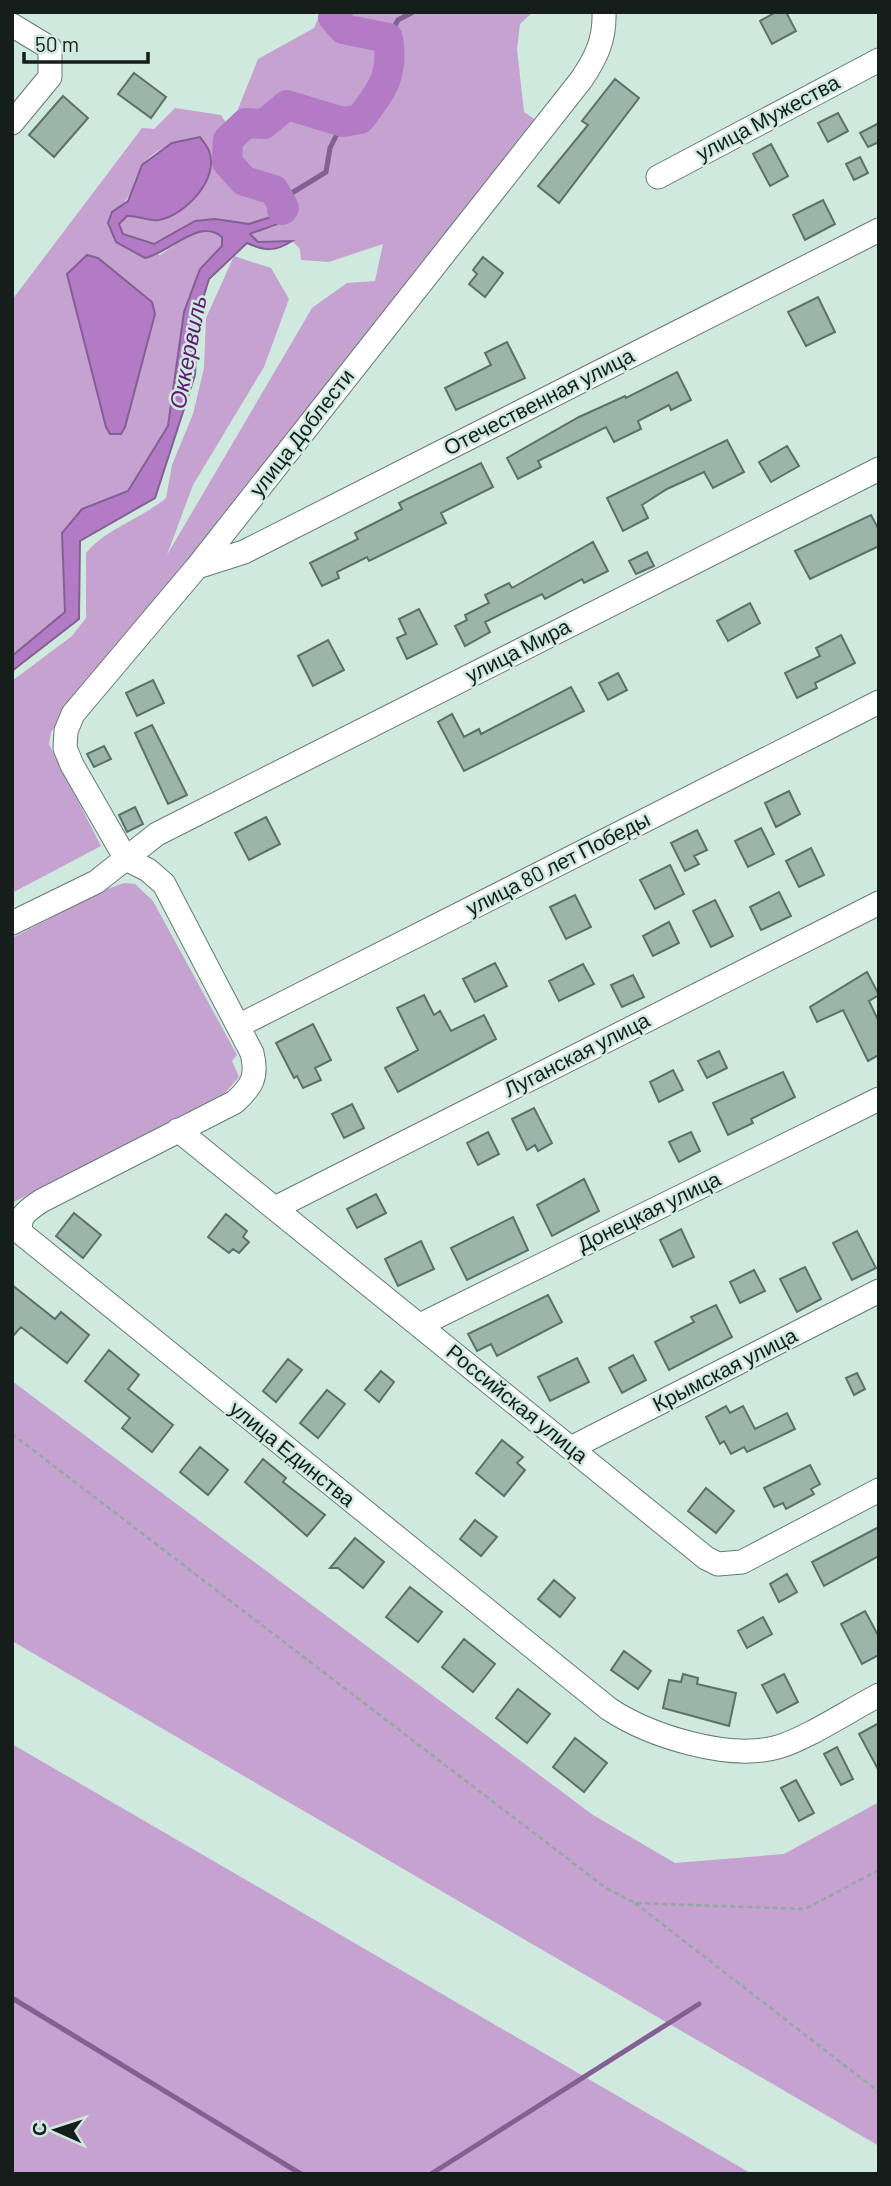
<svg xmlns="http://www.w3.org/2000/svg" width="891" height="2186" viewBox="0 0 891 2186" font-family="Barlow,sans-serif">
  <rect width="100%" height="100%" fill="#cfe9df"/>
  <path fill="#c5a2d0" d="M321 12H533L520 24 517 49 524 112 536 120 51 732 49 744 101 846 12 893V681L72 636 86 618V553C107 528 141 519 166 498L172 465 193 414 204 368 206 318 234 256 271 268 289 299 264 367 193 485 167 555 312 308 347 283 375 281 383 244 329 262 301 260 300 249 292 241 258 242 250 234 274 227 292 203 279 183H259L274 209 271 217 249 224 215 219 195 221 154 244 123 234 119 224 128 216 136 215 210 153 200 137C179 141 153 148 141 167 130 185 133 201 112 212L116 242 160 255C179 243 202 220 222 237V246L200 269 184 312 168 426 128 491 82 509 62 533 65 612 12 656V300L142 128 154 129 175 108 221 115 230 129 258 59 314 28Z
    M124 883 135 884 153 901 237 1055 232 1061 239 1077 225 1093 12 1203V938L107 889Z
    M12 1381 593 1815 675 1863 784 1854 879 1802V2146L12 1641Z
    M12 1744 752 2174H12Z"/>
  <path fill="#b37bc6" stroke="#845f93" stroke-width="2" d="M200 137C203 141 207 146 209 151 220 179 185 215 159 220 147 222 139 215 127 216L119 224 123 234 154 244 195 221 215 219 249 224 271 217 274 209 265 193 255 190 259 183H279L292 203C285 229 269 225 250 234L258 242 292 241C275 252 265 251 247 243L209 279 198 315 195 375 155 498 80 541 79 619 12 671V656L65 612 62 533 82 509 128 491 168 426 184 312 200 269 222 246V237C199 217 170 253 145 258L116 242 108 223 112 212 128 201 142 165 172 143Z
    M87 255 98 258 152 302 155 314 125 427 121 434H110L106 427 67 274Z"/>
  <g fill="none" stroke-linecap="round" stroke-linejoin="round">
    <path stroke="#845f93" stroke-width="5" d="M388 38 398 20 413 12
      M282 199 326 172 330 148 343 122
      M12 1998 301 2174
      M431 2174 699 2004"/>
    <path stroke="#b37bc6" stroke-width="30" d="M282 210 284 208 274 190 244 181 227 162 228 140 246 123 264 124 287 105 343 122 360 119C382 90 394 76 388 38L343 29 333 17 338 12"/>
  </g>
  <path fill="#9cb5ab" stroke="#5b726a" stroke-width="2" d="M776 12H786L796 31 772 44 760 21Z
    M134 73 166 97 151 118 118 94Z
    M615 79 639 98 559 203 538 186 588 125 582 121Z
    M63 96 88 118 54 157 29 135Z
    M838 113 848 131 828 142 818 123Z
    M879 123V142L868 147 860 133Z
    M771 144 788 176 770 186 753 154Z
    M860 157 868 173 854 180 846 164Z
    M823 200 835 224 805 240 793 215Z
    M483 257 503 273 485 297 469 284 477 274 473 270Z
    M818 297 835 332 806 346 788 312Z
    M507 342 525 378 456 410 445 388 491 365 485 353Z
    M677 372 691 400 671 410 669 405 638 421 641 429 614 442 606 427 538 461 541 467 518 479 507 458 579 417 625 396 626 398Z
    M727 440 744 472 713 488 704 472 667 489 642 505 648 518 623 531 607 498Z
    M787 446 799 466 771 482 759 462Z
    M481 463 493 487 441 513 446 523 369 561 367 557 337 572 339 578 322 586 310 563 358 539 355 533 402 509 399 503Z
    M871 515 879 530V546L810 579 795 551Z
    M593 542 608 571 584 583 582 579 545 599 542 594 485 622 490 632 465 646 455 626 467 620 465 615 489 603 485 595 509 583 512 588Z
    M647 552 654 566 636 574 629 561Z
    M750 603 760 623 728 641 717 621Z
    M419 609 437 644 407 659 397 638 406 634 399 619Z
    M841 635 855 663 815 683 817 688 797 698 785 673 820 656 816 648Z
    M328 640 344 670 313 686 298 656Z
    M618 673 627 690 608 700 599 683Z
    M153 680 164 703 137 716 126 693Z
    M571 687 584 711 464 771 438 722 452 714 464 737 479 729 481 734Z
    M152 725 187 795 168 804 135 733Z
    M104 746 111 759 94 767 87 754Z
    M789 791 800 814 776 827 765 803Z
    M135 807 143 824 127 832 119 815Z
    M266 817 280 844 249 860 235 833Z
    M761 828 774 854 748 867 735 841Z
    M697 830 707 850 694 856 699 864 685 871 671 843Z
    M811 848 824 875 799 887 786 861Z
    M670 865 684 894 655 909 640 880Z
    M779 892 791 916 761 930 750 907Z
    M575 895 591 927 566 939 550 907Z
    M715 900 733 936 711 947 693 911Z
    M669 922 679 943 653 956 643 936Z
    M495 963 507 986 475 1002 463 979Z
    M583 964 594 984 559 1001 549 981Z
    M867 972 879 995 869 1001 879 1022V1055L868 1061 843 1010 817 1022 810 1007Z
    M633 975 644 997 622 1007 611 985Z
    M424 995 434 1015 440 1011 451 1031 484 1015 496 1039 398 1092 385 1068 418 1050 397 1008Z
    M313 1024 331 1060 315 1068 321 1080 303 1088 297 1076 294 1078 276 1043Z
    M719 1051 727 1068 707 1078 698 1061Z
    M673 1070 683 1090 659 1102 650 1082Z
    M783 1072 795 1097 751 1119 753 1123 728 1135 713 1103Z
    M352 1104 364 1128 344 1138 332 1114Z
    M534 1108 552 1143 538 1151 535 1145 527 1150 512 1119Z
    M488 1132 499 1154 478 1165 467 1143Z
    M691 1132 700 1151 679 1162 669 1142Z
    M584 1179 599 1211 552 1236 537 1205Z
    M376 1194 386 1213 357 1228 347 1209Z
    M74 1213 101 1235 83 1258 56 1236Z
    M226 1214 247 1231 243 1237 249 1242 239 1253 233 1249 229 1253 208 1237Z
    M513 1217 528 1250 467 1280 451 1248Z
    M681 1229 694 1257 673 1267 660 1240Z
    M857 1231 876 1268 852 1280 833 1243Z
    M421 1241 434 1269 398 1286 385 1259Z
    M805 1267 821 1299 797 1312 780 1279Z
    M754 1270 765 1291 740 1303 730 1282Z
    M12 1285 55 1319 61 1312 89 1335 67 1363 21 1327 12 1337Z
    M548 1295 562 1322 497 1356 491 1344 477 1351 468 1334Z
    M716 1305 732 1337 669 1370 655 1342 694 1322 691 1317Z
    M109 1350 139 1375 128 1389 173 1425 152 1452 122 1428 130 1418 85 1381Z
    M633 1355 646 1380 622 1393 609 1368Z
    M577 1358 589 1382 550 1401 538 1377Z
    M288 1359 302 1370 276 1402 263 1391Z
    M381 1371 394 1382 379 1402 365 1390Z
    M857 1373 865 1389 854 1395 846 1378Z
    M327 1390 345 1404 318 1438 300 1423Z
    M726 1406 730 1413 743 1406 755 1429 787 1413 795 1429 747 1452 744 1447 731 1454 724 1441 720 1444 706 1417Z
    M502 1440 523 1457 517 1463 525 1470 504 1496 476 1473Z
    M200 1447 228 1470 208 1495 180 1472Z
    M263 1459 286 1478 283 1482 325 1515 307 1536 245 1482Z
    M810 1465 820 1484 811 1489 814 1494 786 1509 783 1503 774 1507 764 1488Z
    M706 1488 734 1511 716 1533 688 1511Z
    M475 1520 497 1537 481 1556 460 1539Z
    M879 1527V1556L824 1586 812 1562Z
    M355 1538 384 1562 363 1588 338 1568H330Z
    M787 1574 797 1592 779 1602 770 1584Z
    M554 1580 575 1598 560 1617 538 1599Z
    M410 1587 442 1612 418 1642 386 1617Z
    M865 1611 879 1637V1655L862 1664 841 1624Z
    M763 1617 772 1634 747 1648 738 1631Z
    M464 1639 495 1664 473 1692 442 1667Z
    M624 1651 651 1671 638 1689 611 1670Z
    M683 1674 698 1678 697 1684 736 1693 729 1726 663 1708 669 1680 681 1682Z
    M784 1674 798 1702 777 1713 762 1685Z
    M518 1689 550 1714 527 1743 496 1718Z
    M879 1723V1771L859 1734Z
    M575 1738 607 1763 584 1792 553 1767Z
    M837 1747 853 1779 841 1785 824 1754Z
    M796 1780 814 1813 799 1821 781 1788Z"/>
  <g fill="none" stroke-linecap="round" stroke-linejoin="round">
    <defs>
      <path id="minor" d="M604 12C605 40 596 58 581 80L197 567 73 714 66 731 65 748 72 765 126 859 148 870 164 884 252 1053C258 1077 252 1086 235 1102L41 1201C27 1211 18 1215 21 1233L609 1709C650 1736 729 1761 778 1747 808 1738 850 1710 879 1695
        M12 25 50 48V77L12 123
        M658 177 879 60
        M197 567 244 552 879 230
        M12 923 96 882 157 834 879 469
        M238 1026 879 702
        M178 1130 706 1558 718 1564 742 1562 879 1490
        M275 1208 879 903
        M420 1325 879 1099
        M571 1448 879 1291"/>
    </defs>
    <use href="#minor" stroke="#647b73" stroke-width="25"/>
    <path stroke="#93a8a0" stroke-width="2.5" stroke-dasharray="5 3.5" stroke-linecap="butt" d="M12 1434 606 1888 635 1903 805 1909 879 1870
      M635 1903 879 2092"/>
    <use href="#minor" stroke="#fff" stroke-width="23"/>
  </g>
  <g text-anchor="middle" stroke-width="5" stroke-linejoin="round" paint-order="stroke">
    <g font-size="21" fill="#151e1b" stroke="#cfe9df">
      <text transform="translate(768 118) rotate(-28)" y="7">улица Мужества</text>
      <text transform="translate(539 402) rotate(-27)" y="7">Отечественная улица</text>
      <text transform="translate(302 433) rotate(-52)" y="7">улица Доблести</text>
      <text transform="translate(518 651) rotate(-27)" y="7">улица Мира</text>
      <text transform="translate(558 864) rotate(-27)" y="7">улица 80 лет Победы</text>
      <text transform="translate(577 1055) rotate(-27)" y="7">Луганская улица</text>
      <text transform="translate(649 1212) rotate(-26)" y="7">Донецкая улица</text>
      <text transform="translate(725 1370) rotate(-27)" y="7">Крымская улица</text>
      <text transform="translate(517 1404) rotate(39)" y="7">Российская улица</text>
      <text transform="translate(292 1454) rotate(39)" y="7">улица Единства</text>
    </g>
    <g font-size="23" font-style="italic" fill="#601874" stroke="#cfe9df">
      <text transform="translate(188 352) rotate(-79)" y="8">Оккервиль</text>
    </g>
  </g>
  <rect width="891" height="2186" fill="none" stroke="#151e1b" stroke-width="28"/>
  <g transform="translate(56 2130) rotate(273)" stroke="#cfe9df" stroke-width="5" paint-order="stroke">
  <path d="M0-5L12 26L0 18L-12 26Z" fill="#151e1b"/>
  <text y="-10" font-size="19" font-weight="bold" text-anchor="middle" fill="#151e1b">С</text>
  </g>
  <path d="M24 52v10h124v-10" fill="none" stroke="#151e1b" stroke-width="3.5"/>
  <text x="35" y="52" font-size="21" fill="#151e1b" stroke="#cfe9df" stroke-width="5" paint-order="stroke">50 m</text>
</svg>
